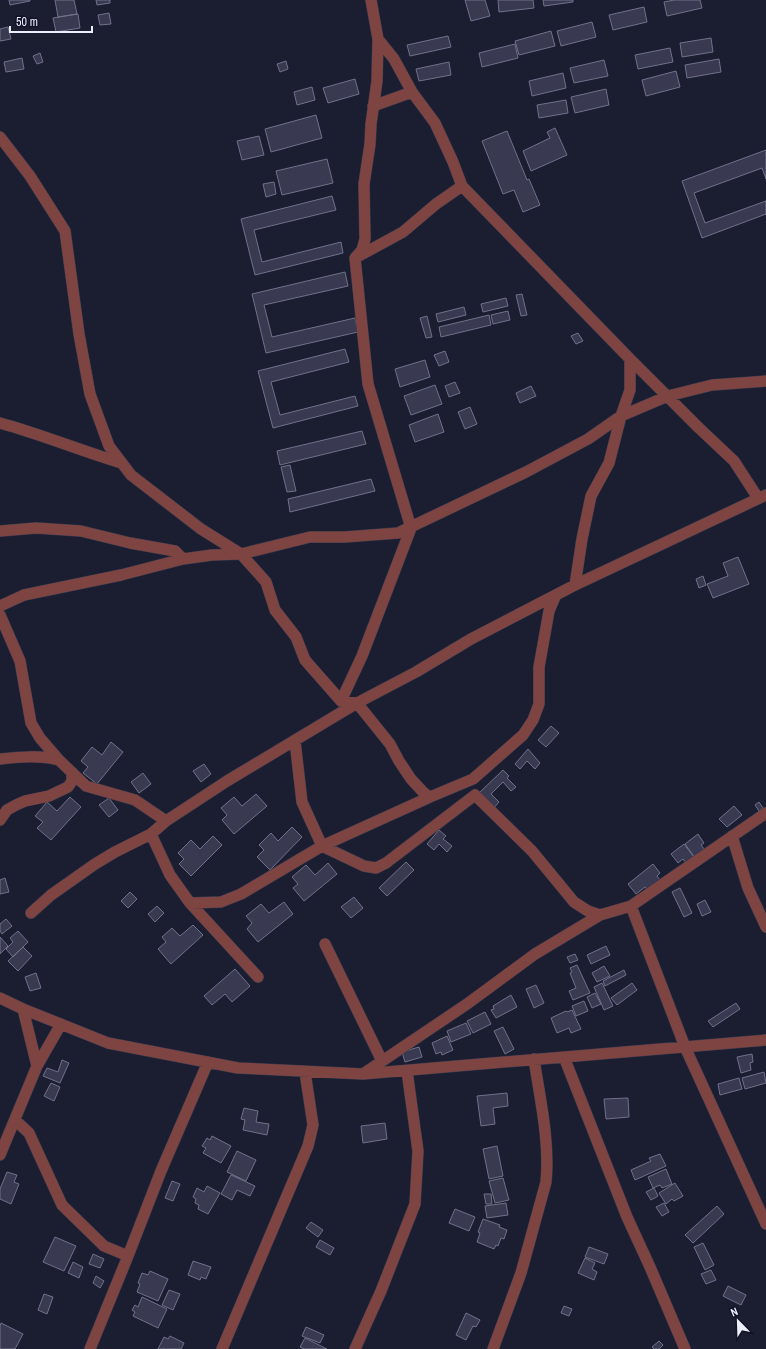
<svg xmlns="http://www.w3.org/2000/svg" width="766" height="1349" viewBox="0 0 766 1349" font-family="'Archivo Narrow',sans-serif">
  <rect width="100%" height="100%" fill="#1b1d31"/>
  <path fill="#393a51" stroke="#70718b" d="M9 0H30V1L10 5Z
    M55 0H74L77 14 58 17Z
    M96 0H110V3L97 5Z
    M465 0H485L490 16 471 21Z
    M498 0H533L534 8 499 12Z
    M543 0H573V2L544 6Z
    M674 0H700L702 8 667 16 664 2Z
    M644 7 647 22 613 30 609 15Z
    M109 13 111 24 100 25 98 15Z
    M78 14 80 28 56 32 53 18Z
    M592 22 596 37 561 46 557 31Z
    M8 27 11 39 0 41V29Z
    M551 31 555 46 519 55 515 41Z
    M448 36 451 47 410 56 407 45Z
    M711 38 713 52 682 57 680 43Z
    M515 44 518 58 482 67 479 53Z
    M670 48 673 62 638 69 635 55Z
    M40 53 43 62 37 64 33 56Z
    M22 58 24 69 6 72 4 62Z
    M719 59 721 72 687 78 685 65Z
    M604 60 608 76 574 83 570 68Z
    M286 61 288 69 280 72 277 64Z
    M449 62 451 75 419 81 416 69Z
    M676 71 680 87 646 96 642 80Z
    M563 73 566 88 532 96 529 81Z
    M355 79 359 94 328 103 323 88Z
    M312 87 315 100 297 105 294 92Z
    M606 89 609 105 575 113 571 97Z
    M566 100 568 113 539 118 537 105Z
    M316 115 322 138 271 152 265 129Z
    M555 128 567 155 531 171 523 151 550 138 547 132Z
    M507 131 527 180 529 179 540 205 523 212 514 190 503 194 482 141Z
    M259 136 264 155 242 160 237 141Z
    M766 150V179L762 168 694 193 705 223 766 201V214L702 238 682 181Z
    M327 159 333 183 282 195 276 171Z
    M274 182 276 194 266 197 263 184Z
    M332 196 336 210 254 230 262 262 341 242 343 253 255 275 241 219Z
    M345 272 348 286 264 305 272 337 355 318 358 332 266 353 252 294Z
    M522 294 527 315 521 316 516 295Z
    M506 298 508 306 483 312 481 304Z
    M464 307 466 315 438 322 436 314Z
    M508 311 510 320 493 324 491 315Z
    M489 315 491 325 441 337 439 327Z
    M427 316 432 337 426 338 420 318Z
    M578 333 583 341 576 344 571 336Z
    M345 349 349 362 271 382 280 415 355 396 358 406 273 428 258 371Z
    M445 351 449 362 439 366 434 355Z
    M425 360 430 377 400 387 395 369Z
    M455 382 460 393 449 397 445 386Z
    M435 385 442 404 411 415 404 396Z
    M531 386 536 396 520 403 516 393Z
    M470 407 477 424 465 429 458 412Z
    M438 414 444 432 415 442 409 425Z
    M362 431 366 444 280 465 277 451Z
    M290 465 296 491 287 492 281 467Z
    M371 479 375 491 290 512 288 499Z
    M738 557 749 584 713 598 707 584 728 576 723 563Z
    M703 576 706 585 699 588 696 579Z
    M551 726 559 733 546 747 538 740Z
    M111 742 123 752 97 784 83 773 88 767 81 761 92 747 102 755Z
    M528 749 540 763 535 769 527 761 520 769 515 764Z
    M204 764 211 774 201 782 193 771Z
    M503 770 509 776 507 778 516 787 511 791 503 782 491 794 499 802 493 809 478 794Z
    M143 773 151 784 139 793 131 782Z
    M256 794 267 806 234 834 222 820 227 815 221 808 234 797 242 806Z
    M70 797 81 807 51 840 37 828 43 822 35 816 47 802 57 811Z
    M109 798 118 810 109 817 99 805Z
    M759 802 763 808 759 811 755 805Z
    M734 806 742 815 727 827 719 819Z
    M292 827 302 837 270 870 257 857 264 850 259 845 271 833 278 841Z
    M439 830 446 836 443 839 452 846 447 852 439 844 434 850 427 844Z
    M698 834 704 843 701 845 705 850 695 858 685 844Z
    M213 836 222 845 191 876 179 864 184 859 178 853 191 840 200 849Z
    M684 844 694 857 686 863 683 859 678 863 671 854Z
    M406 862 414 870 387 896 379 888Z
    M328 863 337 874 304 901 293 888 298 884 292 877 306 865 315 875Z
    M653 864 660 873 657 876 660 880 647 890 645 887 636 894 628 884Z
    M5 878 9 892 0 894V880Z
    M680 888 692 913 684 917 672 892Z
    M130 892 137 899 128 908 121 901Z
    M354 897 363 908 351 918 341 907Z
    M705 900 711 912 702 916 697 904Z
    M284 902 293 914 258 942 247 929 252 923 246 916 261 904 269 913Z
    M157 906 164 913 155 922 148 914Z
    M6 919 12 926 2 934 0 931V924Z
    M193 925 203 935 171 964 158 949 166 942 162 937 172 928 180 936Z
    M18 931 28 942 13 957 6 949 13 942 10 938Z
    M0 937 8 946 0 954Z
    M606 946 610 955 591 964 587 955Z
    M23 947 32 956 18 971 8 961Z
    M575 954 578 960 570 963 567 957Z
    M577 965 590 993 573 1000 569 991 576 988 570 973 572 972 570 968Z
    M604 966 610 976 597 982 592 973Z
    M235 969 250 986 232 1002 225 994 212 1005 204 996Z
    M624 970 626 975 605 986 603 981Z
    M36 973 41 988 30 991 25 977Z
    M602 983 613 1006 604 1010 594 987Z
    M632 983 637 990 617 1005 611 998Z
    M536 985 544 1003 534 1008 526 989Z
    M595 993 601 1004 592 1008 587 997Z
    M511 995 517 1007 496 1018 491 1010 494 1009 493 1006Z
    M584 1001 588 1011 576 1016 572 1006Z
    M736 1003 740 1009 713 1027 708 1021Z
    M572 1010 581 1029 571 1033 569 1028 557 1033 551 1018 566 1011 567 1012Z
    M485 1012 491 1024 473 1033 467 1021Z
    M466 1023 471 1034 451 1042 447 1031Z
    M503 1027 514 1049 505 1054 494 1031Z
    M447 1036 453 1050 442 1055 441 1052 436 1054 432 1043Z
    M419 1047 422 1057 405 1062 402 1052Z
    M752 1054 753 1062 750 1063 751 1070 741 1073 737 1057Z
    M62 1060 69 1063 60 1083 43 1076 47 1068 58 1072Z
    M764 1072 766 1083 745 1089 742 1078Z
    M739 1078 742 1089 720 1095 718 1084Z
    M51 1083 60 1087 54 1101 44 1096Z
    M507 1093 508 1106 493 1108 495 1124 481 1126 477 1096Z
    M628 1098 629 1117 606 1119 604 1099Z
    M244 1108 258 1111 256 1122 269 1124 267 1135 243 1130 245 1120 241 1119Z
    M385 1123 387 1139 363 1143 361 1126Z
    M212 1136 231 1146 221 1163 203 1153 206 1148 202 1146 207 1138 210 1140Z
    M497 1146 503 1176 489 1179 483 1149Z
    M237 1151 256 1160 246 1181 227 1172Z
    M660 1154 666 1166 635 1180 631 1170 651 1161 649 1158Z
    M666 1169 672 1184 662 1188 660 1185 653 1188 648 1177Z
    M7 1172 17 1175 14 1182 19 1184 11 1204 0 1199V1189Z
    M231 1175 255 1186 250 1196 237 1190 232 1200 221 1194Z
    M503 1178 509 1200 495 1203 489 1181Z
    M172 1181 180 1184 173 1201 165 1198Z
    M675 1183 683 1196 674 1201 672 1199 666 1204 659 1193Z
    M207 1186 220 1193 208 1214 198 1209 199 1205 195 1203 196 1199 193 1197 197 1188 204 1192Z
    M654 1188 658 1196 651 1200 646 1192Z
    M484 1194H491L492 1204H486Z
    M506 1203 508 1215 487 1218 485 1206Z
    M664 1203 669 1212 662 1216 656 1207Z
    M717 1206 724 1214 693 1243 685 1235Z
    M455 1209 475 1217 469 1231 449 1223Z
    M483 1219 500 1225 499 1227 507 1230 504 1239 501 1238 498 1246 496 1245 494 1249 477 1242 480 1233 478 1232Z
    M311 1222 323 1230 318 1237 306 1228Z
    M55 1237 76 1246 64 1271 43 1262Z
    M320 1240 334 1248 330 1255 316 1247Z
    M703 1243 714 1265 705 1270 694 1247Z
    M589 1247 608 1254 604 1264 585 1257Z
    M93 1254 104 1259 100 1268 89 1264Z
    M585 1258 595 1263 592 1269 597 1272 594 1280 578 1273Z
    M193 1261 211 1267 206 1279 201 1277 200 1280 188 1275Z
    M73 1262 83 1267 79 1278 68 1273Z
    M711 1270 716 1280 706 1284 701 1274Z
    M150 1271 168 1279 158 1301 137 1292 140 1284 138 1283 142 1273 148 1275Z
    M96 1276 104 1281 100 1288 93 1283Z
    M728 1286 746 1295 741 1305 723 1296Z
    M169 1290 180 1294 173 1310 162 1305Z
    M44 1294 53 1297 47 1314 38 1310Z
    M142 1297 167 1309 158 1328 133 1316 135 1312 132 1310 135 1305 138 1307Z
    M564 1306 572 1309 569 1316 561 1313Z
    M466 1313 480 1320 476 1327 473 1326 466 1340 456 1335Z
    M1 1323 23 1334 15 1349H0V1326Z
    M306 1327 324 1335 320 1343 302 1336Z
    M170 1336 184 1343 181 1349H158L164 1337 168 1339Z
    M305 1338 327 1349H304L300 1347Z
    M659 1341 663 1345 659 1349H654L652 1347Z"/>
  <g fill="none" stroke-linecap="round" stroke-linejoin="round">
    <defs>
      <path id="street" d="M378 39 394 59 412 92 435 123 453 162 462 186 630 359 699 428 734 461 758 498
        M373 106 412 92
        M0 137 30 176 65 231 79 334 90 394 109 446 131 475 201 529 241 554 266 582 275 610 296 637 305 660 341 701 357 703 390 744 399 761 411 779 424 793 430 797
        M357 257 403 232 436 204 462 186
        M0 423C41 434 81 451 122 463
        M0 531 36 528 81 531 130 543 175 551 183 559
        M575 585 582 539 591 496 609 463 621 416 630 390V359
        M0 606 24 595 121 575 183 559 212 555 241 554 310 537H345L398 533 526 472 588 439 621 416 668 396 712 385 766 381
        M0 615 20 661 31 723 40 738 59 760 86 786 135 800 166 821
        M341 701 362 656 411 528 368 384 355 258 362 250 365 239 364 184 370 144 371 124 377 81 378 39 371 0
        M295 741 302 802 322 846 430 797 473 779 523 735 533 720 539 704V667L549 611 555 597
        M0 759C19 757 40 755 59 760
        M0 820 7 810 16 805 25 801 49 796 68 787 72 781V772
        M151 834 170 875 190 903 221 902 241 894 322 846 364 866 376 868 386 863 475 795 532 851 574 902 588 911 600 915
        M732 836 748 888 766 927
        M190 903 258 977
        M631 906 685 1047 766 1224
        M31 913 51 895 95 864 115 852 151 834 166 821 227 781 357 703 416 672 471 639 575 585 766 495
        M325 944 382 1061
        M0 998 23 1009 108 1043 238 1068 363 1074 766 1040
        M23 1009 37 1066
        M564 1057 627 1217 650 1267 685 1349
        M363 1074 467 1004 535 954 600 915 631 906 766 813
        M15 1120 29 1133 62 1205 104 1246 128 1256
        M0 1155 37 1066 61 1024
        M90 1349 128 1256 161 1171 208 1062
        M222 1349 308 1146 313 1125 305 1072
        M355 1349 381 1291 415 1204 418 1151 407 1071
        M493 1349 521 1273 546 1182C550 1142 540 1099 534 1059"/>
    </defs>
    <use href="#street" stroke="#383a4e" stroke-width="12"/>
    <use href="#street" stroke="#7e4441" stroke-width="11"/>
  </g>
  <g transform="translate(738 1321) rotate(337)" stroke="#131327" stroke-width="3" paint-order="stroke">
  <path d="M0-3L7 15L0 10L-7 15Z" fill="#edeefd"/>
  <text y="-6" font-size="11" font-weight="bold" text-anchor="middle" fill="#edeefd">N</text>
  </g>
  <path d="M10 26v6h82v-6" fill="none" stroke="#edeefd" stroke-width="2"/>
  <text x="16" y="26" font-size="12" fill="#edeefd" stroke="#131327" stroke-width="3" paint-order="stroke">50 m</text>
</svg>
